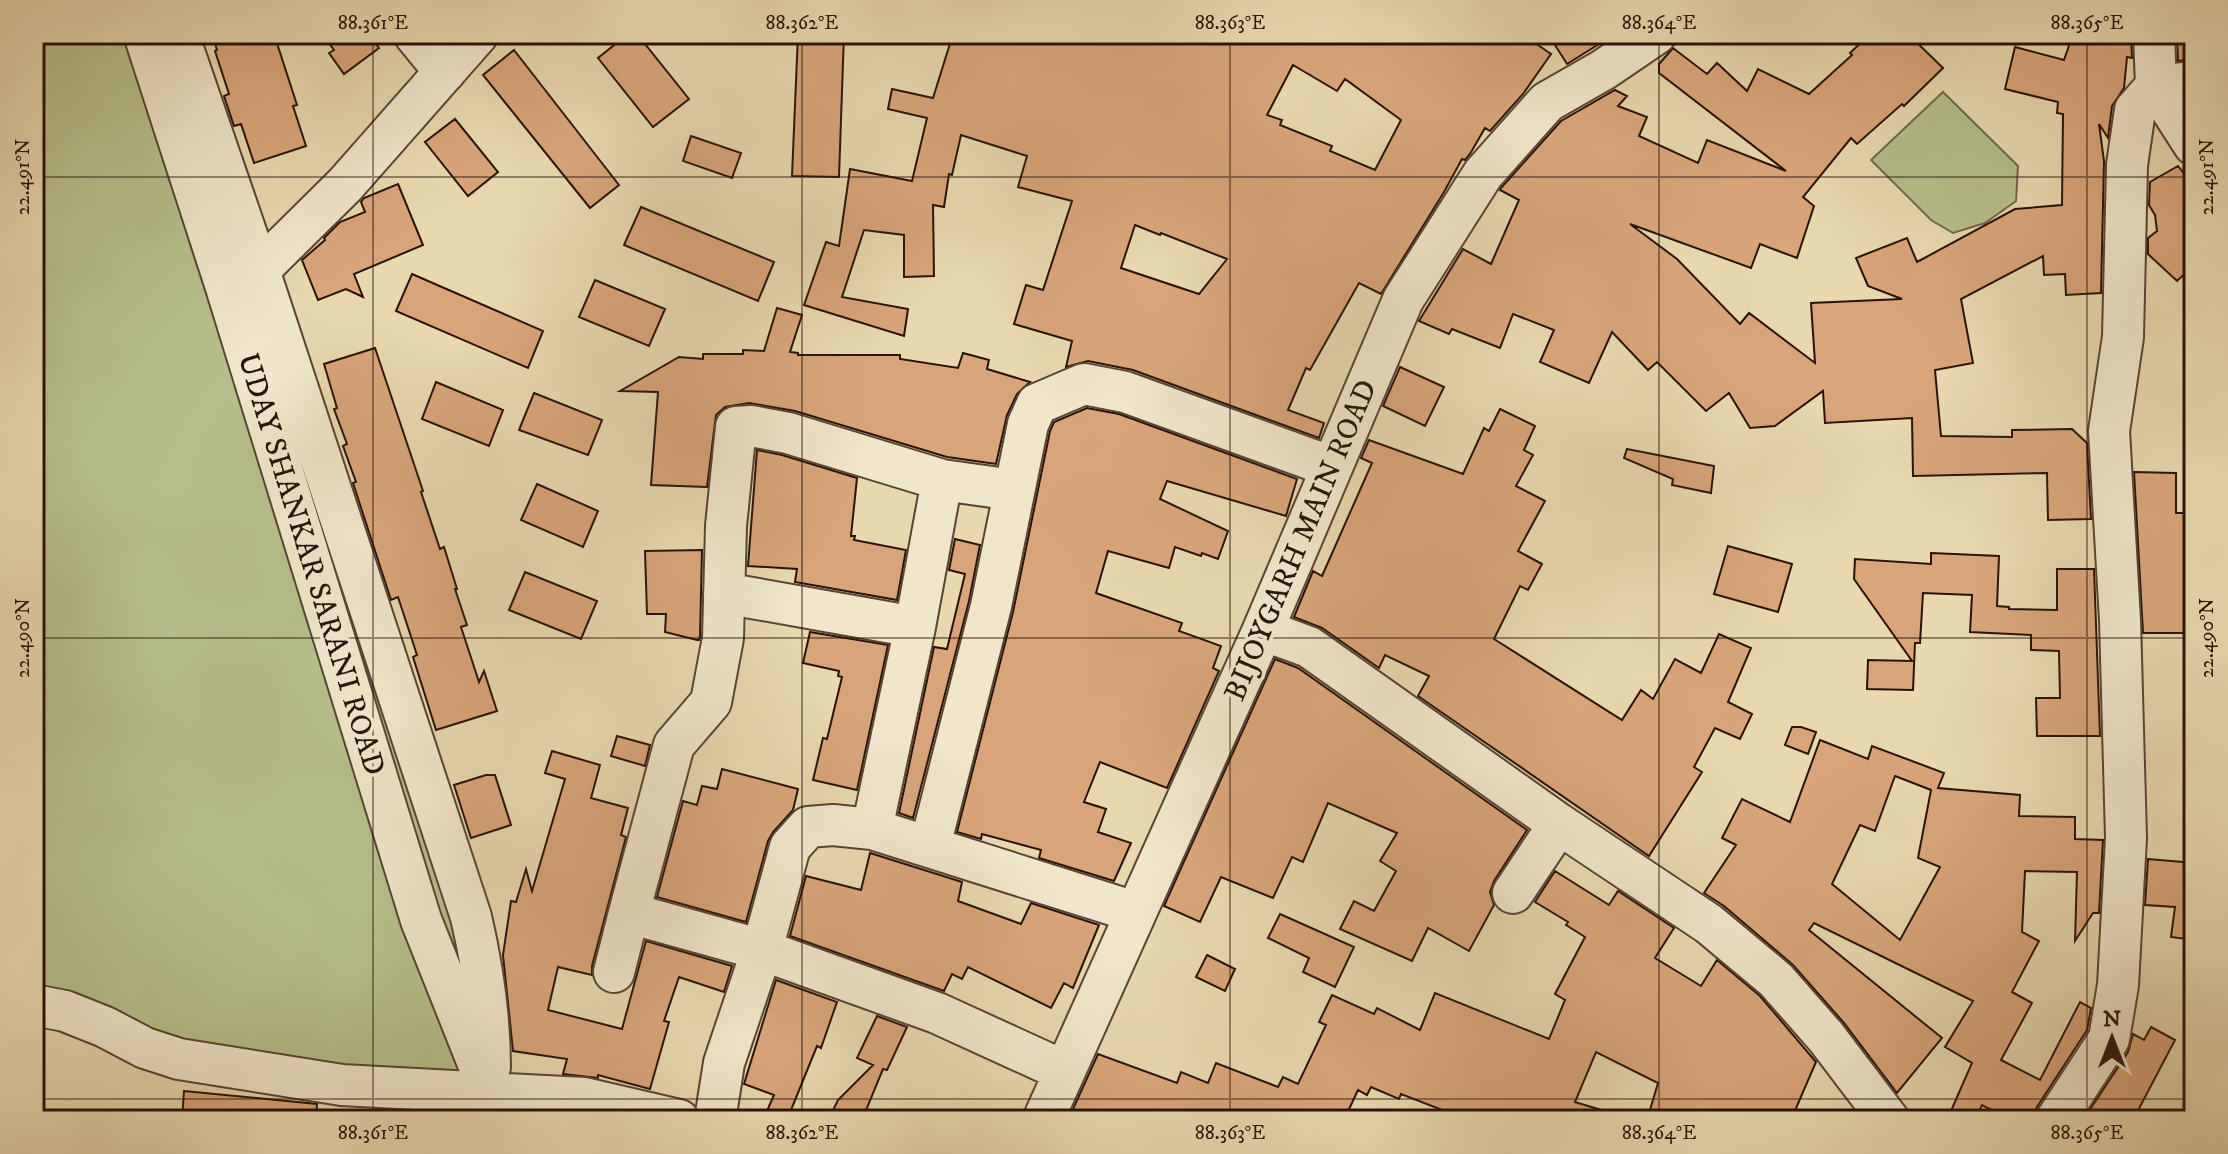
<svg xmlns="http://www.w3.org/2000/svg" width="2228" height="1154" viewBox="0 0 2228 1154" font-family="'IM FELL DW Pica',serif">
  <rect width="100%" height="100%" fill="#e7d8af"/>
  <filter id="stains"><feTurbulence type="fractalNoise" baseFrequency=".0025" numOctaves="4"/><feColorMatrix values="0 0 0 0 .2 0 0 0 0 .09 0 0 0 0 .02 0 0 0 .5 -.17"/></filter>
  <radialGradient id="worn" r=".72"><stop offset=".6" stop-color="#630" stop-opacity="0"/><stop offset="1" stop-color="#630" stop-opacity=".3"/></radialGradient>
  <path fill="#b6bf8b" stroke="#6f694c" stroke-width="2" d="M34 34H156L457 915 488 1093 169 1070 34 1003Z
    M1943 92 2018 166 2016 201 1985 223 1953 233 1931 220 1871 160Z
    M504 1107 655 1120H508Z"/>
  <path fill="#d9a479" stroke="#28130c" stroke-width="2" fill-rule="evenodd" d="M212 34H274L297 105 293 106 306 146 254 163 241 124 234 126 224 96 229 94 215 51 217 50Z
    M322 34H368L379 48 344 74 329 53 334 50Z
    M628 34H637L689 99 653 127 598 58Z
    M798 34H844L839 177 792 176Z
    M953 34H1522L1551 54 1523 94 1490 131 1485 128 1470 154 1465 160 1462 159 1444 192 1381 294 1359 283 1310 370 1306 368 1288 410 1324 423 1319 438 1133 370 1088 361 1066 367 1072 341 1014 324 1026 285 1043 290 1072 201 1018 187 1027 156 961 135 952 175 949 174 944 207 933 205 934 276 904 277V235L864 230 842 297 908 309 904 336 804 305 826 242 839 246 850 169 912 181 927 118 888 109 892 89 933 98ZM1293 65 1337 91 1345 79 1401 120 1375 170 1330 151 1332 146 1280 125 1282 120 1267 115ZM1135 225 1160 235 1161 233 1227 259 1199 294 1121 268Z
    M1548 34H1615L1567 64Z
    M1870 34H1908L1943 68 1904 106 1902 104 1857 144 1851 138 1803 197 1814 206 1797 258 1760 244 1751 268 1630 224 1677 259 1740 324 1749 313 1815 363 1811 303 1902 299 1868 286 1856 258 1907 238 1917 262 2015 209 2062 205 2063 114 2057 113 2058 102 2005 89 2015 47 2064 60 2073 34H2131L2132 58 2127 57 2124 88 2112 106 2108 138 2099 124 2104 161 2101 293 2066 295 2065 274 2044 275 2043 256 1961 299 1973 363 1935 370 1941 436 2012 437V430L2072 429 2087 443 2091 519 2048 520 2047 473 1913 476 1912 418 1825 423 1823 391 1775 426 1750 428 1729 393 1706 411 1657 362 1648 370 1612 332 1589 383 1540 362 1554 330 1513 314 1500 348 1452 329 1449 334 1419 321 1463 249 1491 264 1519 200 1500 190 1501 188 1561 121 1615 90 1627 96 1618 106 1647 117 1639 136 1698 163 1707 140 1786 171 1659 73V64L1673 48 1707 74 1717 63 1747 91 1758 69 1809 94 1852 55 1850 53Z
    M2177 34H2194V59L2178 61Z
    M514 50 619 185 590 208 483 75Z
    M455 119 498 172 468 196 425 142Z
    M691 136 741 153 732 178 683 161Z
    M2178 166 2194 186V265L2177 281 2148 254V238L2157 231 2155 215 2149 205 2150 182Z
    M398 184 423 245 354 274 363 297 346 289 318 300 302 260 325 240 324 238 340 222 365 212 361 202 364 198Z
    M641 207 774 262 758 301 624 245Z
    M412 274 543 331 528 368 396 311Z
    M595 280 665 309 649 346 579 317Z
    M777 308 802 315 790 352 798 353V355H900V359L958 368 963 353 989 360 987 369 1030 382 1017 394 1007 415 996 464 947 457 795 411 749 403 725 407 716 415 707 487 651 485 658 392 620 391 679 357 703 359V354H743V350L764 351Z
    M375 348 423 491 421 492 440 549 444 547 457 589H455L467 625 461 627 479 682 484 671 497 711 436 730 413 657 417 655 398 597 391 600 353 483 356 482 343 446 347 444 334 409 337 408 324 364Z
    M1400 367 1444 387 1425 426 1383 406Z
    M436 382 503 410 489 446 422 419Z
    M534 393 602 420 588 455 519 430Z
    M1087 408 1119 414 1297 479 1286 516 1167 481 1160 499 1228 531 1218 559 1202 553 1201 556 1175 547 1169 568 1108 551 1096 593 1182 623 1179 631 1221 646 1213 668 1219 671 1167 788 1100 762 1084 802 1106 809 1098 832 1131 843 1114 881 1039 858 1041 850 982 834 981 839 957 832 1013 612 1050 431 1054 422Z
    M1500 409 1535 426 1524 450 1533 455 1516 486 1545 501 1518 551 1542 564 1528 590 1520 586 1494 639 1622 720 1641 690 1653 699 1675 659 1701 673 1719 634 1751 648 1728 702 1752 714 1740 739 1715 728 1694 767 1702 772 1649 856 1418 696 1429 676 1385 655 1379 668 1322 628 1294 617 1313 571 1322 576 1372 463 1361 458 1369 440 1463 474 1484 428 1489 431Z
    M1627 449 1714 466 1711 493 1672 485 1673 479 1624 458Z
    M757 450 782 455 857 478 851 536H855L854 540 906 550 897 600 795 582 797 569 748 566Z
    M2134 472 2176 473V513H2194V597H2190L2189 633H2143Z
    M537 484 598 511 583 547 521 520Z
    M955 539 980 545 969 601 913 818 899 813 934 647 947 649 965 574 949 570Z
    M1728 546 1792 564 1778 612 1714 594Z
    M702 550 700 636 699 640H697L665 632 666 614H647L645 551Z
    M1931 553 1999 556 1997 606 2009 607V609L2057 610V569H2094L2100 736H2037L2036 698H2060L2059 651 2031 650V635L1970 632 1972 595 1923 593 1920 643H1915L1913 690 1867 689 1868 660 1912 661 1854 579 1855 559 1931 564Z
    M525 572 597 601 581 639 509 610Z
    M810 632 888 645 857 790 813 780 823 738 827 739 842 677 838 676 839 671 803 663Z
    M1275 659 1298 668 1527 830 1494 881 1490 892 1494 905 1469 951 1428 928 1412 961 1340 929 1354 901 1374 911 1396 871 1380 861 1397 833 1328 803 1303 862 1292 857 1273 898 1221 877 1200 922 1164 906Z
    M1792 727H1801L1816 732 1808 754 1785 745Z
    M617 736 650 745 645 766 611 756Z
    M1820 740 1868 759 1872 746 1944 773 1938 788 2020 795 2019 816 2075 817V839L2103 840 2099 913H2093L2075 941 2077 872 2025 871 2022 932 2039 941 2012 992 2032 1003 2001 1060 2040 1080 2080 1002 2091 1008 2087 1030 2037 1107 2033 1120H2011L1982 1105 1975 1120H1947L1972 1063 1945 1047 1973 1001 1814 923 1809 930 1942 1038 1897 1093 1844 1023 1793 965 1724 906 1704 893 1736 845 1722 838 1742 799 1790 822ZM1895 776 1931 790 1918 858 1940 867 1900 940 1832 884 1860 825 1875 831Z
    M552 751 600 765 591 798 628 808 621 835 626 837 592 966V975L558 967 548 1010 622 1029 646 941 732 966 724 992 679 977 664 1021 669 1022 650 1089 598 1075V1078L563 1074 567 1059 513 1051 503 955 511 901 516 902 526 869 532 891 565 779 545 773Z
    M722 769 798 789 793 810 773 832 768 841 746 922 657 897 683 801 697 805 702 786 717 789Z
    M486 775H495L511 825 471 838 454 785Z
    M870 853 962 882 958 901 1021 924 1031 903 1099 925 1073 988 1064 983 1051 1008 968 967 962 979 952 974 944 991 790 936 806 876 861 890Z
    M2148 859 2194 863V940L2171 937 2175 907 2145 905Z
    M1555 871 1609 905 1618 891 1674 928 1655 958 1701 986 1717 960 1760 996 1816 1062 1791 1120H1647L1658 1083 1596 1052 1575 1102 1618 1115 1617 1120H1468L1401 1094 1399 1099 1371 1087 1367 1095 1358 1090 1344 1120H1068L1098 1054 1177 1083 1181 1072 1208 1083 1216 1063 1278 1087 1283 1077 1298 1084 1326 1025 1319 1022 1332 995 1374 1014 1377 1008 1420 1030 1435 993 1549 1039 1565 1000 1555 994 1585 937 1566 925 1568 922 1535 902Z
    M1280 914 1354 947 1335 987 1303 972 1309 958 1268 938Z
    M1207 955 1235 969 1225 991 1196 977Z
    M776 980 837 1002 821 1048 817 1046 787 1120H763L774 1095 744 1084Z
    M877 1016 907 1027 887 1070 883 1069 862 1120H828L838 1100 873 1065 857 1058Z
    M2151 1027 2175 1040 2133 1120H2083L2128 1052 2133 1034 2144 1040Z
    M184 1091 317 1104 316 1120H182Z"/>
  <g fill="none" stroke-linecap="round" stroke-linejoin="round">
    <defs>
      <path id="minor" d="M144 34 226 287 421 920 489 1091 498 1120
        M178 34 259 270 471 917C483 968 490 1015 490 1067
        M414 34 445 72
        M2154 34 2156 86 2194 145
        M240 280 259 270 345 185 478 34
        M942 480 915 627 872 829 1135 912
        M1014 490 942 480 788 433 751 426 736 427 726 526 723 638 711 702 674 745 629 913 762 950 937 1013 1064 1071
        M724 593 915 627
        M1263 630 1309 647 1559 824 1709 924 1776 980 1826 1037 1889 1120
        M930 846 991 606 1028 424 1037 404 1084 384 1125 392 1332 467
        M1513 893 1559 824
        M614 972 629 913
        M34 1005 65 1011 105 1027 145 1048 179 1059 342 1085 584 1098 679 1120
        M715 1120 724 1063 762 950 790 847 808 827 833 825 872 829
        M1043 1120 1263 630 1403 300 1483 174 1547 102 1603 70 1656 34
        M2056 1120 2109 1039 2118 985 2126 838 2120 620 2109 431 2123 337 2127 165 2135 110 2156 86 2194 82"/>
    </defs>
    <use href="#minor" stroke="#584435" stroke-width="44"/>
    <use href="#minor" stroke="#efe6cb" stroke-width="40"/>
  </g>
  <path fill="none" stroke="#28130c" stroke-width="2" stroke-opacity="0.45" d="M373 34V1120M802 34V1120M1230 34V1120M1659 34V1120M2087 34V1120M34 177H2194M34 638H2194M34 1099H2194"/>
  <g text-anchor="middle" stroke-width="7" stroke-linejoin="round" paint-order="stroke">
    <g font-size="30" fill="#28130c" stroke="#efe6cb">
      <text transform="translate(1300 540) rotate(-67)" y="10">BIJOYGARH MAIN ROAD</text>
      <text transform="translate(312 564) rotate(73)" y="10">UDAY SHANKAR SARANI ROAD</text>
    </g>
  </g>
  <rect width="2228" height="1154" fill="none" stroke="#e7d8af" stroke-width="88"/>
  <g transform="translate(2112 1038)" stroke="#efe6cb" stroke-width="6" paint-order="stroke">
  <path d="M0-6L14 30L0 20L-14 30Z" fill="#28130c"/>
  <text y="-12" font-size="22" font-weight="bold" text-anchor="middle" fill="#28130c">N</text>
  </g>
  <rect x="44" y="44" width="2140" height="1066" fill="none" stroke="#28130c" stroke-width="3"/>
  <g font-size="20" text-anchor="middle" fill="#28130c">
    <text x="373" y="29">88.361°E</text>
    <text x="802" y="29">88.362°E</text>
    <text x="1230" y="29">88.363°E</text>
    <text x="1659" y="29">88.364°E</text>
    <text x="2087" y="29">88.365°E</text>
    <text transform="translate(22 177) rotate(-90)" y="7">22.491°N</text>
    <text transform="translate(2206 177) rotate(-90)" y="7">22.491°N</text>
    <text transform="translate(22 638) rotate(-90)" y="7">22.490°N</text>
    <text transform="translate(2206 638) rotate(-90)" y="7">22.490°N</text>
    <text x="373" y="1139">88.361°E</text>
    <text x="802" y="1139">88.362°E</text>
    <text x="1230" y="1139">88.363°E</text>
    <text x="1659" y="1139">88.364°E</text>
    <text x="2087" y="1139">88.365°E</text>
  </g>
  <rect width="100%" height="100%" filter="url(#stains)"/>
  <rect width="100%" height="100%" fill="url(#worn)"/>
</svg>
